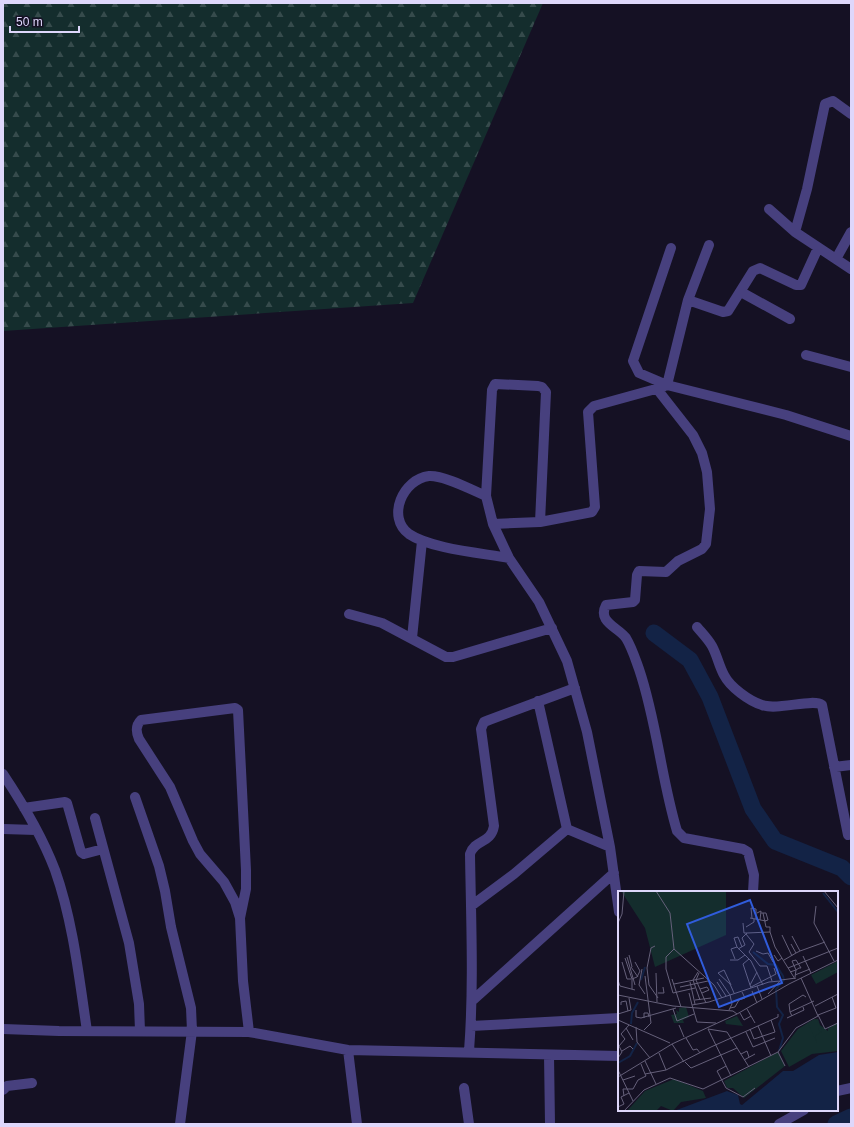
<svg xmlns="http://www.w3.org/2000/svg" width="854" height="1127" viewBox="0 0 854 1127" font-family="Arial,sans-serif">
  <defs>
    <pattern id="forest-firs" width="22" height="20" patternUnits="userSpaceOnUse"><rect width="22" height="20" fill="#142d2d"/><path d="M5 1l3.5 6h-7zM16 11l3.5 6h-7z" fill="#364b4c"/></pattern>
  </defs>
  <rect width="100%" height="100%" fill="#151124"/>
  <path fill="url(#forest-firs)" d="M3 3H543L413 303 3 331Z"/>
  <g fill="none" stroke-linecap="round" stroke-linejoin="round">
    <path stroke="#132346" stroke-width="17" d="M654 633 690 660 710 697 753 809 775 841 842 868 851 877
      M836 1124 851 1117"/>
    <path stroke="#47407e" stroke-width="10" d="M769 209 795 232 851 269
      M795 232 807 189 825 104 833 101 851 114
      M671 248 633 361 639 373 667 385 786 415 851 436
      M836 259 851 232
      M741 292 790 319
      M688 300 723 312 728 311 753 271 760 268 796 285H801L818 248
      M806 355 851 367
      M667 385 688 300 709 245
      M657 389 693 435 702 453 707 472 710 509 706 544 702 549 678 561 666 572 639 571 637 575 635 600 633 602 606 605C597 622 618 627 626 638 632 648 635 658 639 669 657 722 661 778 677 831L684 838 743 849 748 852 754 875 753 892
      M486 496C472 490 444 475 429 476 403 479 386 517 409 534 431 549 482 553 509 558
      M540 522 546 392 542 387 538 386 495 384 492 390 486 496 493 524 509 558 539 602 567 661 587 732 610 847 619 912
      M493 524 540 522 592 512 595 507 588 412 594 406 663 387
      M349 614 382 623 446 657H453L552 628
      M697 627C702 633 708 639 712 646 717 655 719 666 724 675 730 687 749 701 762 705 777 711 813 698 822 705L848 835
      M412 638 422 541
      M538 701 567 829
      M834 767 851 765
      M3 774C23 804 42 836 55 870 73 921 79 977 87 1031
      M135 797 159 866 165 891 171 927 191 1008 192 1031 180 1124
      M24 808 65 802 67 803 81 852 84 854 103 849
      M95 818 129 943 139 1004 140 1031
      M3 829 36 830
      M567 829 610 847
      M471 906 514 874 567 829
      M240 918 246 889V870L238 710 235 708 141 720C135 726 136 732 139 739L170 787 193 841 200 854 224 882 235 902 240 918 243 981 249 1032
      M473 1000 614 873
      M471 1026 619 1018
      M3 1029 59 1031 249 1032 348 1050 619 1056
      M348 1050 357 1124
      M469 1051C474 986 471 920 470 854 475 839 491 844 494 826L481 729 484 722 489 720 575 688
      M549 1055 550 1124
      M464 1088 469 1124
      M3 1090 7 1086 32 1083
      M837 1091 851 1088
      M779 1124 804 1110"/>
  </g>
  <g transform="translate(618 891)">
    <rect width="220" height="220" fill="#151124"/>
    <path d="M220 70V81L198 93 193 84ZM196 128H200L202 134 210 140V137L219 132 220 160 194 163 171 176 163 160 180 138ZM160 161 167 175 126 207 115 197H109L106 190ZM56 188 85 200 88 207 63 211 55 220 43 215 38 220H9L27 200Z" fill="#142d2d"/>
    <path d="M3 0H108V44L37 76 27 37Z" fill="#142d2d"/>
    <path d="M68 116 71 126 65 129 66 132H56L53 124 59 123 58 119 61 121V117ZM119 125 125 135 108 133 107 130ZM198 128 204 138 203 142 200 137 202 142 197 145 199 152 190 132Z" fill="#142d2d"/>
    <path d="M220 161V220H56L109 200 120 204 122 213 124 214 165 180H175L201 164Z" fill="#132346"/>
    <path fill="none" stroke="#132346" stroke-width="2" d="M205 2 220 21M135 61 150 73 158 74 165 85 166 89 158 98 159 116 165 124 161 133 165 147 161 160M23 89 27 76M13 133 14 122 20 111M0 172 12 165 19 152"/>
    <path fill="none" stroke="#65607a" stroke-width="1" d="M38 0 52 22 56 58M206 0 220 17M198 15 196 32 216 70M139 22 143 20 142 29M143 22H148L150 29 147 30M145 22 148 36H152V41M132 27 148 30M134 27 133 17 138 18V28M0 32 4 23 6 0M125 32 126 42H129M128 36 136 31V28M128 43 136 53 131 61 142 75H149L154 90M164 44 174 65M174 45 182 60 178 62M37 55 33 57 29 77 31 94 40 107M124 56 120 46 116 47 119 56 133 70 145 94M120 58 127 54 124 47 129 42 152 41 157 56 177 88M138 60 145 63 150 62 155 71M182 60 207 51M11 64 14 76M156 64 160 70 164 67M185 65 193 82M9 66 17 94M7 67 14 88V98M117 68 113 58 119 56M131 68 125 73 133 97M112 69H120L127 64M166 69 178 62 173 53M4 71 9 88H13M13 76 20 86M170 77 220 57M24 78 21 94 27 103M80 81 75 89 82 109M172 81 178 79 181 77H183L178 69 174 70 178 79 177 86M38 82 39 111M81 82 78 89 88 112M177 84 192 78M14 88 19 86 22 80 17 71M54 88 63 116M101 88 112 104 114 113 111 119M0 89 2 95 17 99M72 91 77 113M99 91 108 105M56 93 86 87M113 94 106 79 100 82 112 93 116 102M132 94 139 81M139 95 144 108M62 96 90 90M133 96 158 83 156 77M77 97 55 102 48 78V66L56 58 96 94 104 107M82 98 89 96 91 99 84 102M134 100 139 112M40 102H46L45 96M71 102 74 114M150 103 163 89 178 87M0 104 55 115 115 120 119 123 171 93 220 69M77 109 93 107M3 114V111L8 110 10 120M197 115 220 103M112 117 117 116 121 109 127 107 124 101M55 118 59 130 76 123M129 118 137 132M18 119V126L23 127 58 117M172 121 171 113 185 104 188 106M122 122 126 129 133 125M0 123 13 119 11 107M200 124 218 117 214 106M200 124 207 138 220 132M174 125 172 121 196 110M26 127V122H30L31 126M169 127 186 119 185 116M0 129 52 152M98 132 79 131 74 114 91 111 151 91 162 90M61 134 66 146M140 135 153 165M18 136 19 151 32 167M8 137 15 149M90 138 109 141 131 176M90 138 113 185M132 138 136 148 157 141 153 129M26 139 33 132 27 85M128 141 135 156 157 147M68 147 75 159 79 158 82 162M54 153 66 171M54 153 119 123M4 160 12 155 15 158M160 161 167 175M41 162 48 179M123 163 129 160 131 166M0 167 4 161 1 155 7 148 3 143 11 134M126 169 137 163M27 170 38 193M67 171 73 177 119 157M23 173 27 183 48 179 93 156 160 126V123M108 175 99 180 108 197 125 206 137 197M0 179 15 210M0 186 54 153M5 189 17 185M6 205 5 198H15L20 189 28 185 27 183M0 216 6 213 3 206 11 202M6 220 26 199 52 187 85 198 160 161 178 137 200 125 183 87"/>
    <path fill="#305cdc" fill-opacity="0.15" stroke="#305cdc" stroke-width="2" d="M132 9 164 92 101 116 69 33Z"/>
    <rect width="220" height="220" fill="none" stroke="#ded7fb" stroke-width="2"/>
  </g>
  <rect width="854" height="1127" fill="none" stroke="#ded7fb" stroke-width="8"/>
  <path d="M10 26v6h69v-6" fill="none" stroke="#ded7fb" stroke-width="2"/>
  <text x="16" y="26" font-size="12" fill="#ded7fb" stroke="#151124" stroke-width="3" paint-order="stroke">50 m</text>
</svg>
